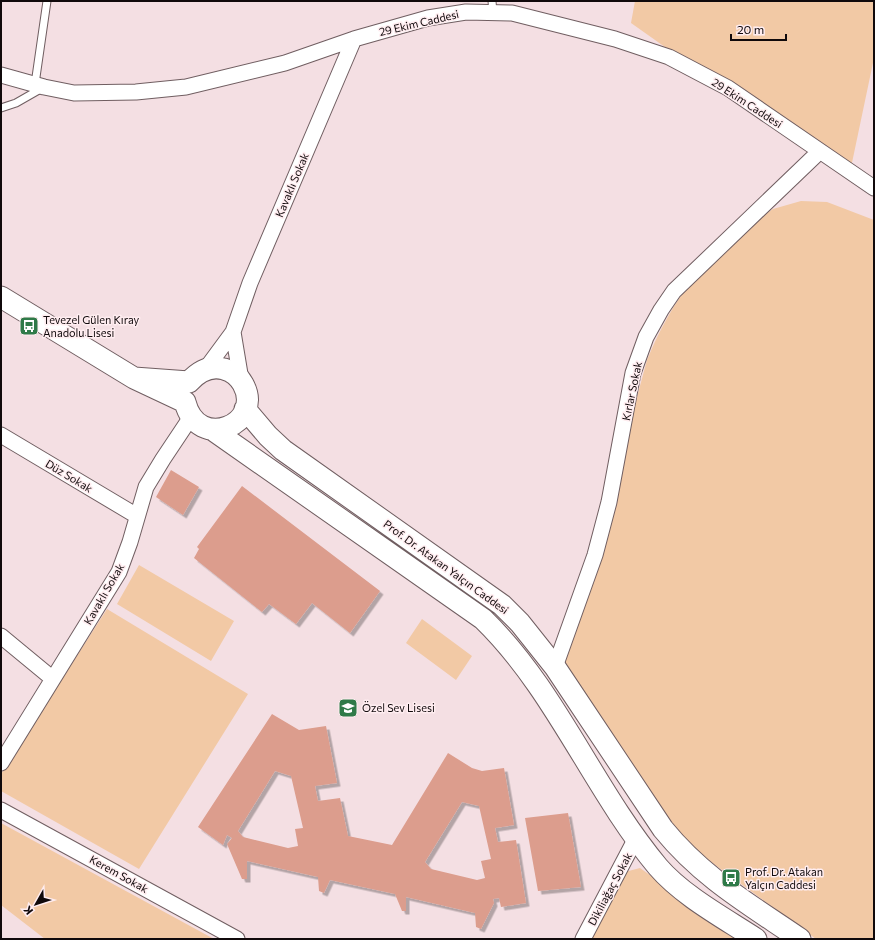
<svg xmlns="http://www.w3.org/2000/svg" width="875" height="940" viewBox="0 0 875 940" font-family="Commissioner,sans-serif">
  <defs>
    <filter id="shadow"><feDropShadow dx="3.5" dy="3.5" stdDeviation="0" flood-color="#0004"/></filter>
  </defs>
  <rect width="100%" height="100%" fill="#f4dfe3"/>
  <path fill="#f2c9a5" d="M635 1H874V58L849 177 631 23Z
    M801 201 827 202 874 220V939H816L681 840 564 667 647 360C659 331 674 302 695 278 715 256 739 237 761 217L773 209Z
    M139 565 234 621 211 661 117 604Z
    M107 609 248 694 139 869 1 791V774Z
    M422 619 472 656 456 680 406 643Z
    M1 823 214 939H45L1 905Z
    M640 868 740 939H585L617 874Z"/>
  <path fill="#dc9d8d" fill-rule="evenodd" filter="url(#shadow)" d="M171 470 199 487 183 515 156 497Z
    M242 486 380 591 350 633 312 603 296 624 269 604 262 612 194 558 199 549 197 547Z
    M272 714 299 730 326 726 337 783 315 786 318 801 340 798 348 836 392 845 448 753 472 768 482 771 504 768 514 825 495 828 498 842 516 840 526 903 501 907 499 898 493 899 494 903 481 929 476 927 475 913 406 897V911H402L395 894 330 880 324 893 319 891 318 877 247 861V879H242L227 844 232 838 227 835 223 845 198 827ZM275 771 291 776 303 828 295 829 298 846 288 848 243 837 238 831ZM462 802 479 806 491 859 481 861 485 878 477 880 431 869 425 862Z
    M568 813 581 887 538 891 525 818Z"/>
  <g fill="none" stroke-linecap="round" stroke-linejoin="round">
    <defs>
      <path id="service" d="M492 1 493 13
        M35 84 47 1
        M1 108 16 103 44 87"/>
      <path id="minor" d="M1 75 44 87 74 93 136 92 186 87 285 63 354 39 428 18 466 12 512 13 615 39 669 57 728 88 874 188
        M233 332 241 380
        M205 370 233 332 250 283 354 39
        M1 435 137 516
        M1 636 53 679
        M555 667 595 555 609 502 633 373 646 337 661 310 674 291 819 152
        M1 763 119 572 130 542 146 487 163 459 191 417
        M1 810 237 939
        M583 939 636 838"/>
      <path id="secondary" d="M1 297 134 378 185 402C198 453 265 424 243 384 239 377 232 371 224 369 210 365 198 372 189 382L134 378
        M245 409 268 436 283 450 502 605 520 623 555 667 663 829C703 878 749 904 800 939
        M213 430 483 619C556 690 593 789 658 867 683 896 724 918 756 939"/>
    </defs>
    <use href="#service" stroke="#705e61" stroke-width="9"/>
    <use href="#minor" stroke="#705e61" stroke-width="17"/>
    <use href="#secondary" stroke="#705e61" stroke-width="23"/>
    <use href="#service" stroke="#fff" stroke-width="7"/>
    <use href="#minor" stroke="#fff" stroke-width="15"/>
    <use href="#secondary" stroke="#fff" stroke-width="21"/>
  </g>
  <defs>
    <symbol id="bus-square" viewBox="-11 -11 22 22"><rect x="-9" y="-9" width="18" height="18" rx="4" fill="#2f7a48" stroke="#ffedf0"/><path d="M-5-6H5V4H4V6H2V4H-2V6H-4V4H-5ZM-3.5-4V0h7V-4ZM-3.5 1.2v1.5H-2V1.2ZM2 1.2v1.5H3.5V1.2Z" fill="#fff"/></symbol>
    <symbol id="school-square" viewBox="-11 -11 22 22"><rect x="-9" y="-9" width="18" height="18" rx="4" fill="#2f7a48" stroke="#ffedf0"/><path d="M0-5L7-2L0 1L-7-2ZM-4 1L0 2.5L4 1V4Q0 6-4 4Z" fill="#fff"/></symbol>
  </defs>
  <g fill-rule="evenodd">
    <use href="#bus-square" x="18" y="315" width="22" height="22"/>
    <use href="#school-square" x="337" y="697" width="22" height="22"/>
    <use href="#bus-square" x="720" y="867" width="22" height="22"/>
  </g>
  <g text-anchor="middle" stroke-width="3" stroke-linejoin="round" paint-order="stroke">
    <g font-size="11" fill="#10090b" stroke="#ffedf0">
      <text transform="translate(419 23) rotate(-13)" y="4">29 Ekim Caddesi</text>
      <text transform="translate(747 103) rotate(33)" y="4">29 Ekim Caddesi</text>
      <text transform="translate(292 185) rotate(-67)" y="4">Kavaklı Sokak</text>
      <text transform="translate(632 391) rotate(-78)" y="4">Kırlar Sokak</text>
      <text transform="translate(69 476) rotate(31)" y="4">Düz Sokak</text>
      <text transform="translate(446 567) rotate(36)" y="4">Prof. Dr. Atakan Yalçın Caddesi</text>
      <text transform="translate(104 594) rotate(-60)" y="4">Kavaklı Sokak</text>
      <text transform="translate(119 874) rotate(29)" y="4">Kerem Sokak</text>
      <text transform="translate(610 889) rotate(-62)" y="4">Dikiliağaç Sokak</text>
    </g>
    <g font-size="11" fill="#10090b" stroke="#ffedf0" text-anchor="start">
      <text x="43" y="324">Tevezel Gülen Kıray<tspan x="43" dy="13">Anadolu Lisesi</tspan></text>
      <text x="362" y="712">Özel Sev Lisesi</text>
      <text x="745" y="876">Prof. Dr. Atakan<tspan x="745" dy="13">Yalçın Caddesi</tspan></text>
    </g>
  </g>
  <rect width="875" height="940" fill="none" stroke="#10090b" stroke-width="4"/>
  <g transform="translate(36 904) rotate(231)" stroke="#ffedf0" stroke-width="3" paint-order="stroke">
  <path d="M0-3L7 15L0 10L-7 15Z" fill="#10090b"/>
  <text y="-6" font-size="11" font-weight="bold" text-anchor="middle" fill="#10090b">K</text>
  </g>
  <path d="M731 34v6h55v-6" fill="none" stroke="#10090b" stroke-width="2"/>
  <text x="737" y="34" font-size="12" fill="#10090b" stroke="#ffedf0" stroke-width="3" paint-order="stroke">20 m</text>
</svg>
